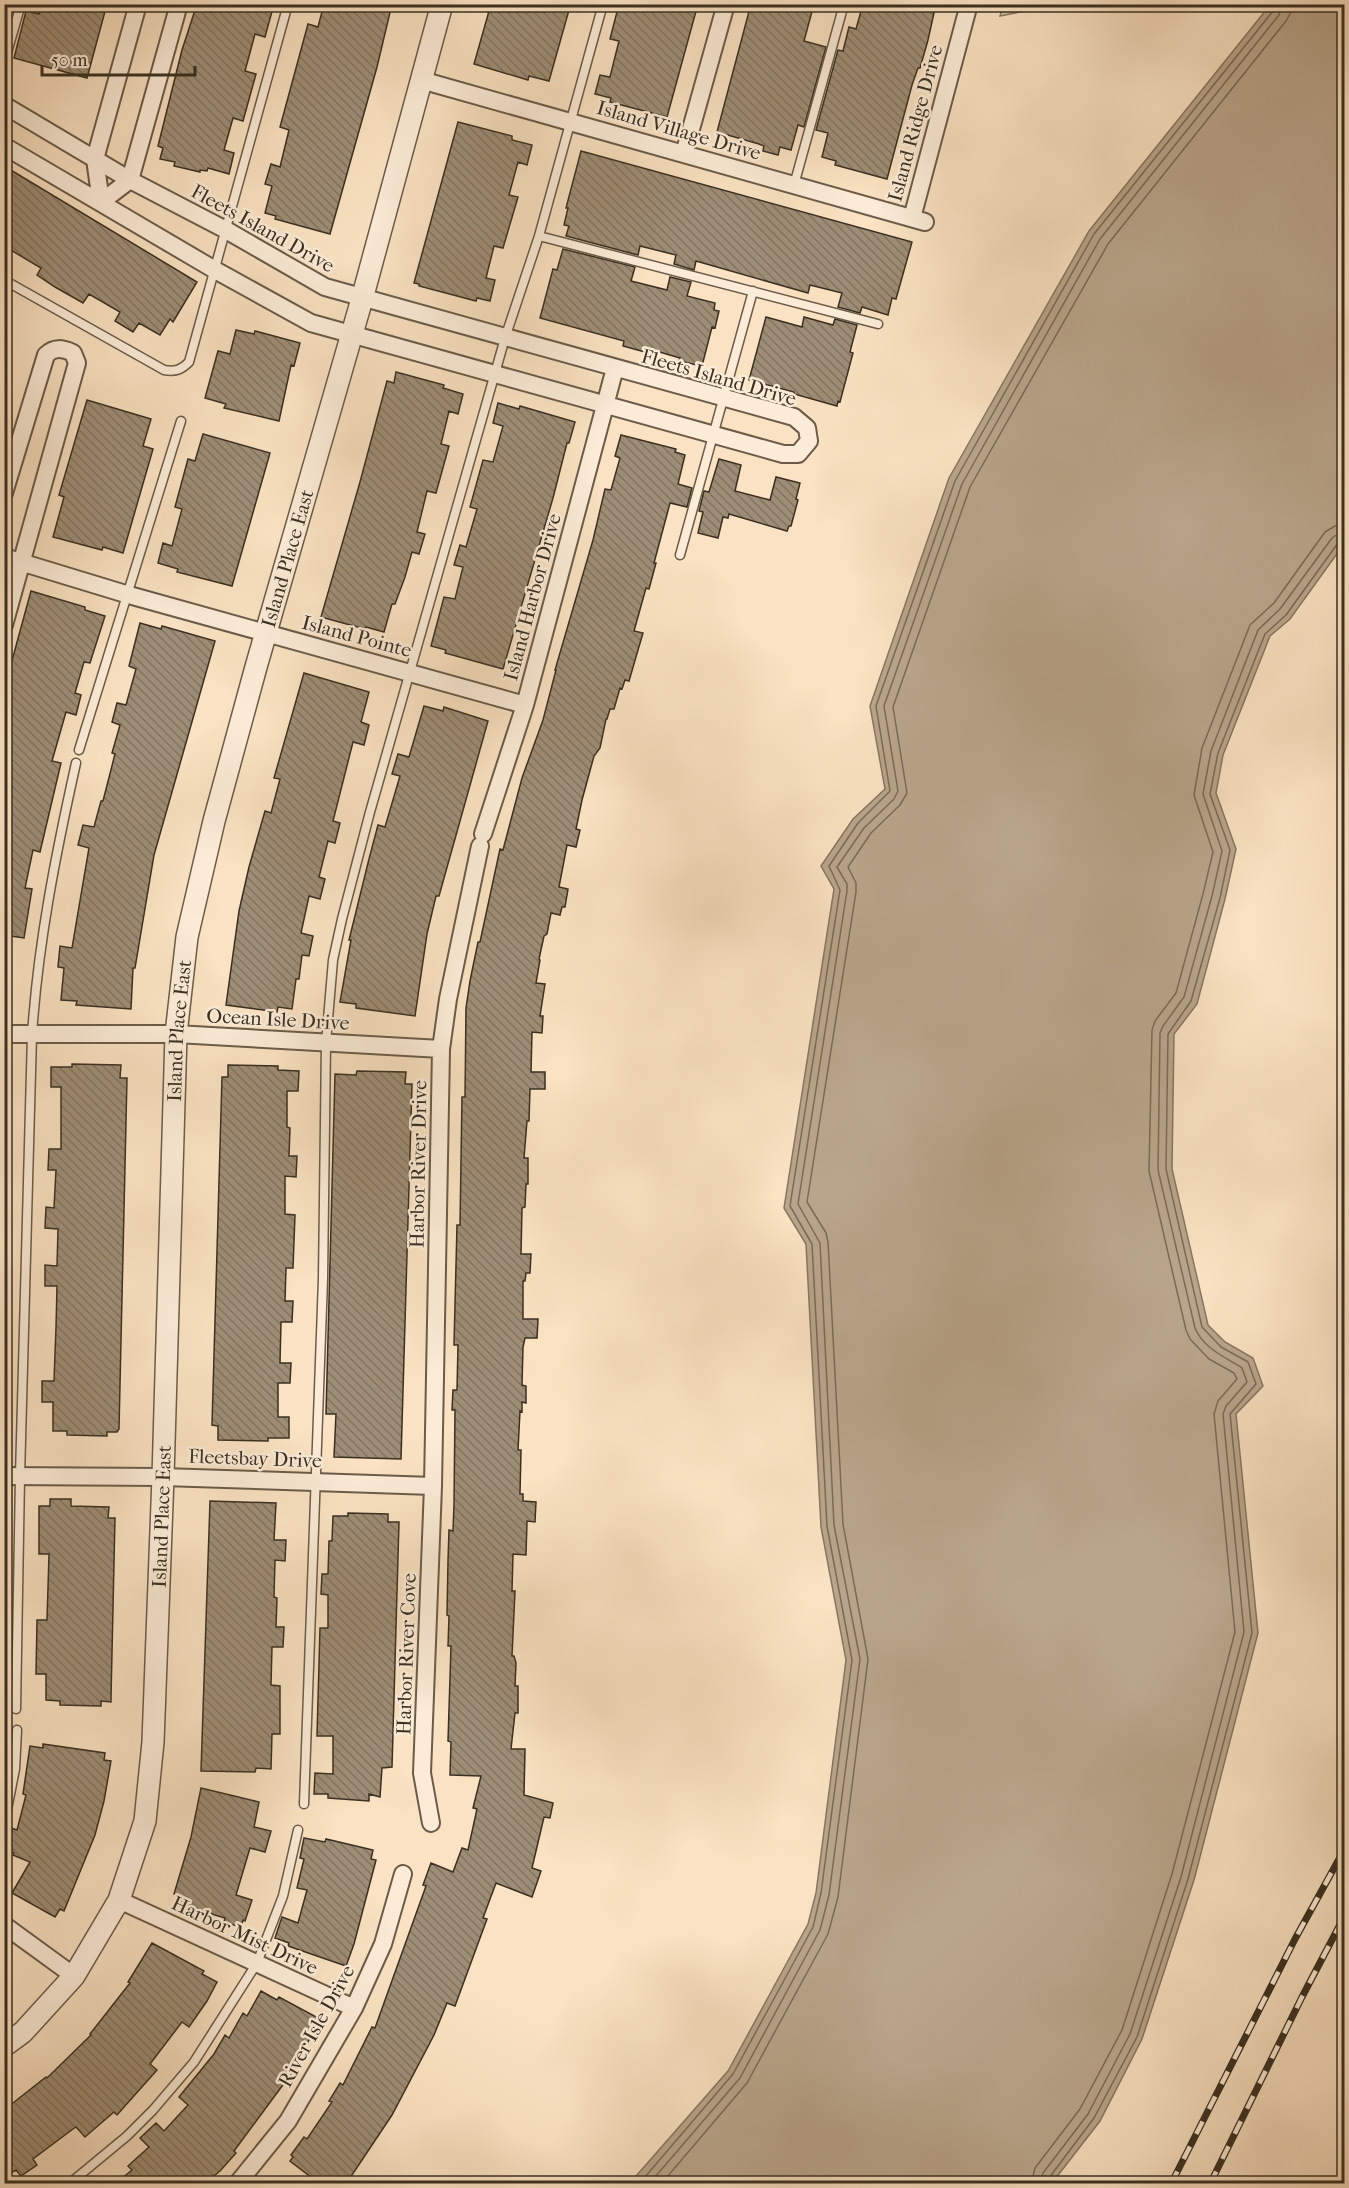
<svg xmlns="http://www.w3.org/2000/svg" width="1349" height="2188" viewBox="0 0 1349 2188" font-family="'IM FELL French Canon',serif">
  <defs>
    <pattern id="building-back-hatch" width="6" height="6" patternUnits="userSpaceOnUse" patternTransform="scale(1.5)"><rect width="6" height="6" fill="#9e8d75"/><path d="M-1 5l2 2M0 0l6 6M5-1l2 2" fill="none" stroke="#827460"/></pattern>
  </defs>
  <rect width="100%" height="100%" fill="#fae2c2"/>
  <filter id="stains"><feTurbulence type="fractalNoise" baseFrequency=".00333" numOctaves="4"/><feColorMatrix values="0 0 0 0 .2 0 0 0 0 .09 0 0 0 0 .02 0 0 0 .5 -.17"/></filter>
  <radialGradient id="worn" r=".72"><stop offset=".6" stop-color="#630" stop-opacity="0"/><stop offset="1" stop-color="#630" stop-opacity=".3"/></radialGradient>
  <path fill="#d9c4a7" stroke="#8a7a64" stroke-width="1.5" d="M1003 5V4L1056 5 1000 16Z"/>
  <path fill="#b9a58b" stroke="#867661" stroke-width="1.5" d="M1270 5H1344V544L1290 619 1270 636 1223 755 1216 793 1236 849 1225 899 1197 1004 1174 1034 1172 1169 1208 1325 1225 1342 1253 1358 1263 1386 1236 1414 1258 1633 1194 1880 1142 2039 1100 2121 1052 2183H630L728 2071 808 1924 816 1893 846 1660 821 1527 806 1244 784 1208 834 889 821 866 853 819 885 789 870 706 949 478 1089 231Z"/>
  <g fill="none" stroke-linecap="round" stroke-linejoin="round">
    <path stroke="#7a6a56" stroke-width="1.5" d="M639 2184 733 2074 813 1927 821 1893 852 1660 827 1526 812 1244 790 1206 840 890 829 866 858 823 890 791 876 706 955 481 1094 234 1273 11 1274 4
      M649 2184 740 2078 820 1930 829 1895 860 1659 834 1525 820 1243 798 1204 847 891V884L837 867 864 828 894 799 898 791 884 706 962 484 1100 239 1279 15 1282 4
      M661 2184 747 2083 828 1934 838 1897 868 1659 843 1524 828 1242 826 1233 807 1202 856 892V883L848 867 871 833 900 805 907 793 893 707 970 487 1108 244 1286 21 1290 14 1291 4
      M1031 2184 1035 2168 1080 2109 1122 2030 1172 1874 1235 1632 1214 1414 1218 1401 1237 1379 1234 1373 1209 1359 1190 1339 1186 1330 1149 1171 1152 1030 1155 1021 1176 993 1203 894 1213 852 1194 795 1202 748 1250 625 1274 603 1325 532 1335 526 1344 525
      M1040 2184 1043 2173 1088 2114 1130 2034 1181 1877 1244 1632 1223 1414 1226 1406 1247 1382 1242 1368C1225 1357 1203 1348 1195 1328L1158 1170 1160 1033 1163 1026 1184 997 1212 896 1222 851 1203 794 1211 751 1258 630 1280 609 1332 538 1338 534H1344
      M1048 2184 1049 2178 1094 2118 1137 2037 1188 1879 1252 1633 1230 1414 1256 1384 1248 1362 1221 1347 1202 1327 1166 1169 1168 1034 1191 1001 1220 898 1230 850 1210 794 1218 753 1265 634 1286 615 1338 543 1344 541"/>
  </g>
  <path fill="url(#building-back-hatch)" stroke="#3a3021" stroke-width="1.5" d="M41 4H107L87 78 14 58 26 11 39 14Z
    M197 4H274L265 37 255 34 245 71 256 74 243 121 233 118 224 150 234 153 229 174 208 168 207 171 200 170V172L174 166 175 162 160 159 163 148 158 146 182 50Z
    M324 4H392L377 67 330 234 275 219 276 216 265 213 272 186 265 184 271 164 280 167 289 130 280 127 308 24 318 27Z
    M491 4H550L569 10 549 81 529 76 528 80 474 64Z
    M619 4H698L667 117 610 102 611 98 595 94 600 75 610 77 619 41 610 39Z
    M751 4H814L804 41 826 47 804 127 798 125 791 150 780 147 778 155 763 151 764 146 759 144 717 132Z
    M863 4H936L928 40 920 68H918L912 85 887 179 835 165 836 161 822 157 828 133 816 130 838 50 843 51 849 27 856 29Z
    M458 122 512 136V140L532 145 527 165 518 162 509 195 518 197 503 248 494 246 486 278 495 280 490 301 477 298 476 301 419 286V284L414 283Z
    M581 151 912 242 896 299 892 298 888 315 862 307 860 313 838 307 842 293 810 285 808 293 696 261 694 270 674 264 676 255 640 246 638 255 566 236 569 226 564 225 568 208H566Z
    M4 166 197 282 173 322 170 319 160 335 139 323 133 332 115 321 120 312 89 294 83 303 55 287 37 275 41 268 4 246Z
    M563 249 635 267 631 281 667 290 670 277 691 282 687 296 715 303 714 310 719 311 715 328 712 327 702 366 679 361 680 358 646 348 645 352 623 346 624 341 540 318 553 269 557 270Z
    M766 317 802 327 804 317 833 325 835 319 857 325 850 352 853 353 840 402 838 401 837 406 794 394V392L749 380Z
    M236 330 254 334 255 331 300 343 294 366 291 365 279 421 224 408 226 404 205 398 218 351 230 354Z
    M396 372 444 385 443 388 463 394 458 414 449 411 441 444 449 446 436 493 427 491 417 532 425 534 419 554 412 552 405 577 395 604H392L384 632 366 627 365 629 321 617 360 482 387 381 394 383Z
    M87 400 151 419 143 446 153 449 123 553 103 547 102 550 53 537 64 497 59 495Z
    M498 403 519 409 520 406 575 422 569 443H567L553 498 503 669 445 653 446 650 431 646 444 597 455 599 463 567 454 565 460 545 466 547 477 509 470 507 483 460 493 462 503 426 493 423Z
    M203 434 270 453 232 586 177 572 178 569 158 563 163 543 172 546 182 509 175 507 188 459 195 461Z
    M621 435 676 449 675 452 685 455 678 484 692 488 687 507 670 503 654 563H656L649 589 646 588 634 631 643 633 638 650 629 681 625 680 622 689 620 688 614 709H610L607 719H606L600 748 594 756 582 800 576 829 580 830 576 847 567 845 559 887 568 889 565 907H562L560 915 551 913 547 934 544 936 539 959 540 960 536 983 545 984 540 1016H543L542 1033 532 1032 531 1072H545V1089H530L529 1121H527L524 1158H528V1184H526L525 1207 522 1208 521 1254H531L530 1273H526L525 1281H523V1319H538L537 1338H525L523 1347 522 1385 526 1386V1403L522 1402V1412L520 1411 518 1450H521L520 1494H523V1501L536 1502 535 1522 527 1521 526 1555 513 1554 512 1591H515L512 1656H514L516 1663 515 1686H518V1713H515L511 1749H525L524 1795 553 1803 550 1818 544 1817 532 1868 541 1871 532 1897 496 1883 483 1918 487 1919 455 2006 447 2003 434 2035 392 2115 346 2184H320L290 2161 293 2157 291 2155 304 2137 307 2139 332 2102 329 2101 340 2083 343 2085 372 2027 375 2028 426 1886 423 1885 431 1863 453 1872 462 1848 468 1850 477 1809 473 1808 481 1776 450 1775 451 1742 448 1741 451 1646H448L449 1616 447 1615 448 1561 449 1530 453 1531 454 1505 455 1410H452L453 1390H457L458 1345H454L457 1225H460L462 1097H465L466 1008 470 981 478 942H480L500 849 503 850 522 778 543 720 556 670H555L593 540 605 489 611 490 620 458 615 456Z
    M719 459 741 465 735 491 770 500 776 477 800 483 796 499 798 500 791 526H789L787 531 729 514 728 518 723 517 718 538 698 533 703 512 699 511 704 491 709 492Z
    M31 591 85 607V610L105 616 90 663 84 662 75 693 81 695 76 715 66 712 52 761 61 763 40 852 33 850 25 888 32 889 24 938 4 935 5 686Z
    M140 623 161 629 162 626 215 641 154 855 135 968H133L131 1009 76 1005 77 1001 61 1000 64 968 58 967 60 946 72 948 89 848 78 845 83 825 94 827 101 801H103L115 754 112 753 120 725 112 722 117 703 126 705 136 669 129 666Z
    M304 673 369 692 361 722 369 725 364 745 353 742 333 821 340 823 335 843 328 841 319 877 325 879 320 899 309 896 301 933 313 936 309 956 302 955 299 979H296L292 1009 278 1007 277 1012 226 1005 239 911 249 867 265 811 271 813 280 779 274 778Z
    M424 706 443 711 444 707 488 721 439 896H436L427 934 415 1016 356 1008V1004L340 1002 351 940H349L369 859 378 825 385 827 400 776 392 774 398 754 409 757Z
    M72 1064 121 1065 120 1078H127L119 1429 117 1432H107V1436L67 1435V1431H53V1402H42V1381H54L56 1327 57 1286H45V1265L57 1266 58 1229 45 1228 46 1207 54 1208 56 1170H48L49 1149H61V1087H51V1067H72Z
    M228 1065 278 1066V1070L299 1071 298 1091H287V1127L290 1128 289 1156H297L296 1177 285 1176V1214L295 1215 293 1268H286L285 1301H293L292 1322H281L280 1363H291L290 1383H278V1417H289V1438H268V1441L218 1440V1426L212 1425 222 1077H228Z
    M357 1071 406 1072 405 1084H412L401 1459 334 1457 336 1414H326L335 1074 356 1075Z
    M50 1499H71V1506L109 1507 108 1518H115L111 1698V1702L101 1701V1706L60 1705V1701L46 1700V1674H36L37 1620H47L49 1554H39V1506H50Z
    M210 1501 276 1503 274 1540H286L285 1561 275 1560 274 1597 277 1598 276 1627H284L283 1647H272L271 1685 280 1686V1734H272L271 1769 256 1768 255 1772 201 1771Z
    M348 1513 388 1514V1522H399L392 1767 382 1768 380 1797 369 1794V1801L328 1798V1794H314L315 1773 333 1774V1736H317L320 1628H328V1595L321 1594 322 1574H328L329 1541H332L333 1516H348Z
    M43 1744 105 1753 104 1760 111 1761 104 1801 95 1835 64 1911 60 1909 55 1917 12 1893 30 1862 13 1855 14 1853 4 1848V1843L11 1828 17 1830 26 1795 23 1794 30 1746 43 1748Z
    M201 1788 259 1802 254 1827 271 1831 265 1852 250 1848 236 1895 252 1900 245 1921 243 1920 241 1927 224 1922 225 1918 175 1903 177 1895 174 1894 191 1837Z
    M304 1838 325 1842 326 1839 373 1850 371 1859 376 1860 354 1944 346 1966 288 1946 289 1943 275 1938 282 1917 298 1923 307 1890 297 1888 304 1859 300 1858Z
    M152 1943 204 1971 202 1974 217 1982 207 2001 189 2027 182 2022 150 2064 157 2070 117 2115 114 2112 85 2137 76 2127 73 2129 33 2159 37 2165 21 2176 16 2170 4 2177V2110L46 2077 47 2078 91 2035 90 2034 130 1983 128 1982Z
    M261 1991 277 2000 279 1997 320 2019 291 2074 234 2151 236 2153 220 2171 204 2184H115L132 2170 128 2166 149 2147 140 2138 156 2123 164 2131 188 2105 179 2097 214 2054 225 2035 229 2038 243 2013 247 2016Z"/>
  <g fill="none" stroke-linecap="round" stroke-linejoin="round">
    <defs>
      <path id="service" d="M4 63 21 4
        M794 185 844 4
        M539 236 878 324
        M4 280 164 370C175 372 181 370 189 362L288 4
        M680 555 753 291
        M79 750 181 421
        M16 1709 20 1476 32 1035C38 943 56 853 76 763
        M304 1804 323 1279 326 1043 333 960 342 919 370 812 505 338 539 236 603 4
        M4 1825 15 1769 17 1730
        M69 2184 127 2136 153 2110 194 2062 257 1963 283 1896 298 1830"/>
      <path id="minor" d="M421 80 925 222
        M4 105 130 180 226 230 325 287 794 417 807 428 809 441 798 454H783L311 323 215 270 4 146
        M684 154 726 4
        M101 202 130 180 179 4
        M101 202 95 159 138 4
        M912 218 969 4
        M4 493 46 355C54 347 62 348 73 353L77 363 4 625
        M4 557 129 595 525 705
        M483 834 525 705 615 368
        M4 1034H176L441 1049
        M4 1476 163 1477 433 1486
        M431 1823 422 1773 433 1486 441 1049 448 999 480 846
        M119 1900 354 2008
        M4 1925 74 1976
        M237 2184 288 2121 354 2008 383 1944 403 1874"/>
      <g id="tertiary">
        <path id="s1" d="M4 2046 23 2032 74 1976 119 1900 145 1821 153 1742 163 1477 176 1034 187 937 214 821 256 667 362 299 442 4"/>
      </g>
    </defs>
    <use href="#service" stroke="#6a5c49" stroke-width="11"/>
    <use href="#minor" stroke="#6a5c49" stroke-width="20"/>
    <use href="#tertiary" stroke="#6a5c49" stroke-width="24"/>
    <use href="#service" stroke="#fcecd7" stroke-width="8"/>
    <use href="#minor" stroke="#fcecd7" stroke-width="16"/>
    <use href="#tertiary" stroke="#fcecd7" stroke-width="21"/>
    <defs>
      <path id="rail" d="M1171 2184 1295 1939 1344 1850
        M1210 2184 1302 1997 1344 1917"/>
    </defs>
    <use href="#rail" stroke="#3a3021" stroke-width="7"/>
    <use href="#rail" stroke="#fcecd7" stroke-width="4.5" stroke-dasharray="14" stroke-linecap="butt"/>
  </g>
  <g text-anchor="middle" stroke-width="5" stroke-linejoin="round" paint-order="stroke">
    <g font-size="20" fill="#3a3021" stroke="#fcecd7">
      <text transform="translate(915 123) rotate(-75)" y="7">Island Ridge Drive</text>
      <text transform="translate(679 130) rotate(16)" y="7">Island Village Drive</text>
      <text transform="translate(263 228) rotate(29)" y="7">Fleets Island Drive</text>
      <text transform="translate(719 377) rotate(16)" y="7">Fleets Island Drive</text>
      <text dy="7" stroke="none"><textPath href="#s1" startOffset="1548">Island Place East</textPath></text>
      <text transform="translate(532 597) rotate(-75)" y="7">Island Harbor Drive</text>
      <text transform="translate(357 636) rotate(15)" y="7">Island Pointe</text>
      <text transform="translate(278 1019) rotate(3)" y="7">Ocean Isle Drive</text>
      <text dy="7" stroke="none"><textPath href="#s1" startOffset="1062">Island Place East</textPath></text>
      <text transform="translate(418 1164) rotate(-89)" y="7">Harbor River Drive</text>
      <text transform="translate(255 1458) rotate(2)" y="7">Fleetsbay Drive</text>
      <text dy="7" stroke="none"><textPath href="#s1" startOffset="576">Island Place East</textPath></text>
      <text transform="translate(406 1654) rotate(-88)" y="7">Harbor River Cove</text>
      <text transform="translate(245 1935) rotate(25)" y="7">Harbor Mist Drive</text>
      <text transform="translate(316 2026) rotate(-61)" y="7">River Isle Drive</text>
    </g>
  </g>
  <rect width="1349" height="2188" fill="none" stroke="#fae2c2" stroke-width="24"/>
  <rect x="6" y="6" width="1337" height="2176" fill="none" stroke="#3a3021" stroke-width="3"/>
  <rect x="12" y="12" width="1325" height="2164" fill="none" stroke="#3a3021" stroke-width="1.5"/>
  <path d="M42 66v9h153v-9" fill="none" stroke="#3a3021" stroke-width="3"/>
  <text x="51" y="66" font-size="18" fill="#3a3021" stroke="#fcecd7" stroke-width="4.5" paint-order="stroke">50 m</text>
  <rect width="100%" height="100%" filter="url(#stains)"/>
  <rect width="100%" height="100%" fill="url(#worn)"/>
</svg>
